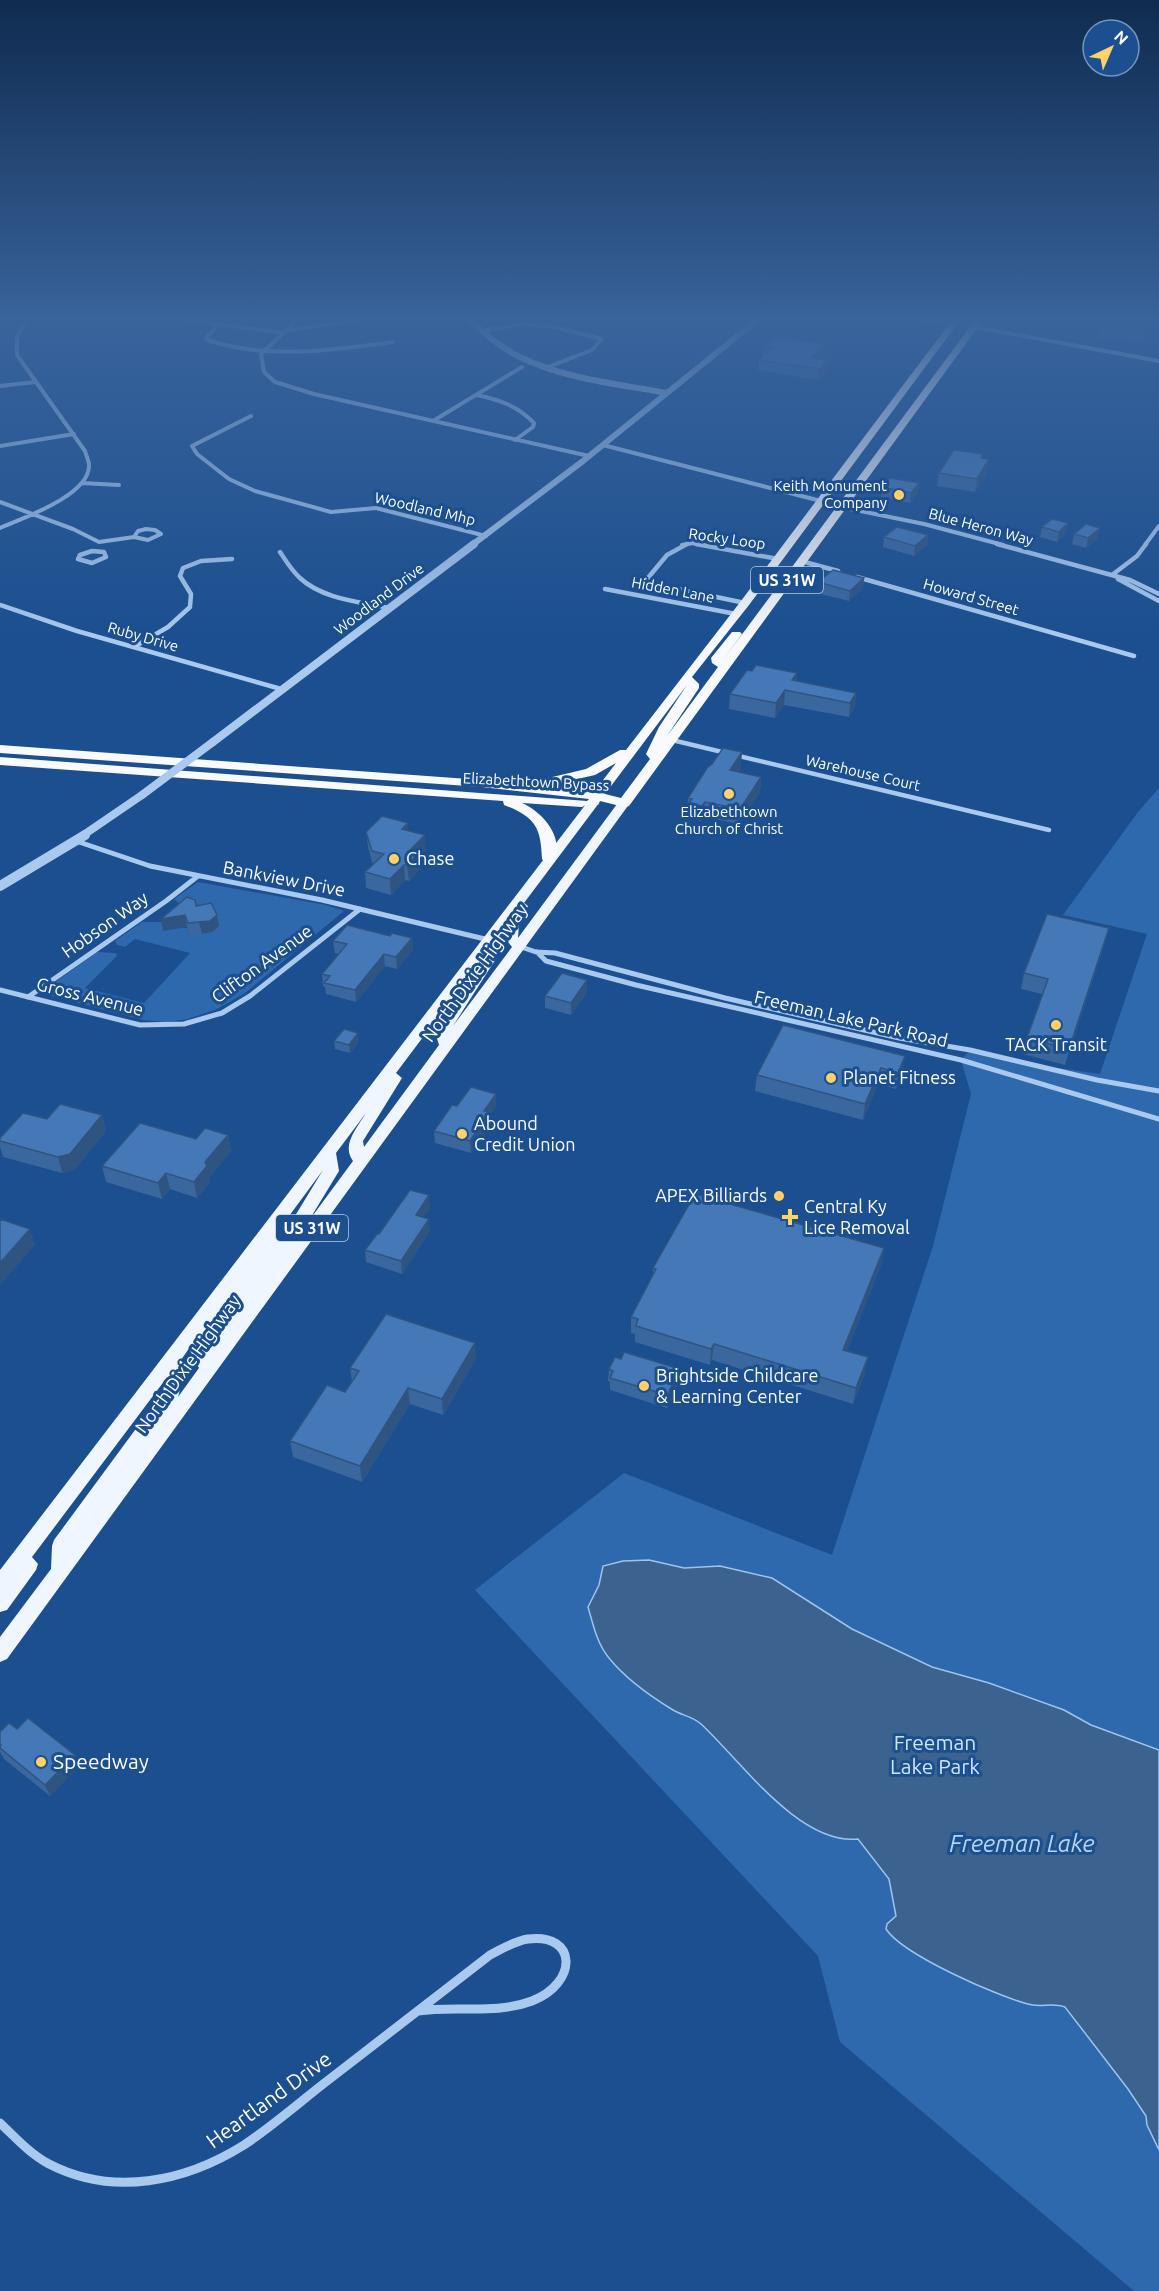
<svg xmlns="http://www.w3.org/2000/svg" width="1159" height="2291" viewBox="0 0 1159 2291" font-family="Ubuntu,sans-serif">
  <rect width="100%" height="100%" fill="#1b4f8f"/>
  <path fill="#2e69ad" d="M1159 788V2291H1134L840 2042 818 1956 475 1590 624 1473 832 1555 933 1246 971 1094 961 1060 970 1050 1016 1062 1100 1074 1147 934 1063 915 1138 812Z
    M198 882 326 905 344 911 245 993 217 1009 188 1019 166 1022 143 1020 40 993 97 952 116 953 117 956 85 988 144 1003 190 953 135 939 125 947 117 945 115 941 142 922H171L177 928C193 926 195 935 212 932L174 899Z"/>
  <path fill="#3c6290" stroke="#9cc4f0" stroke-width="1.5" d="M649 1560 684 1568 720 1566 772 1578 852 1629 932 1667 989 1683 1064 1710 1091 1725 1159 1750V2150L1147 2125 1146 2116 1128 2089 1065 2007C1052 2002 1040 2008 1028 2004 997 1996 903 1955 886 1929L887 1924 896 1916 889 1879 858 1839C799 1845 741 1761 701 1724 694 1717 681 1715 673 1710 650 1696 625 1678 609 1658 597 1644 593 1624 588 1607L599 1585 603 1566 623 1561Z"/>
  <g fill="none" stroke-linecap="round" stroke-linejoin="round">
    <path stroke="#a9c9ee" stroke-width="4" d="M301 316 261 354 264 372 275 382 314 394 589 456
      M887 316 953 323
      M168 317 284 333
      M220 323 206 338 208 340C267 360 332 350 393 342
      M975 327 1159 361
      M287 330 386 316
      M481 331 523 324 555 327 602 339 592 350 548 367
      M0 386 35 382
      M477 395C500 400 518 406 534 423L533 427 515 440
      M251 416 192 446 197 454 229 479 255 491 331 512 376 508 486 536
      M433 421 522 367
      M603 445 821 501
      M0 446 74 434
      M82 483 119 485
      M0 502 73 529 99 542 134 537
      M841 507 924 524 1003 545
      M0 528C23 518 90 495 89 465 89 461 86 455 85 451L17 355V336L30 316
      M146 529 155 530 161 534 148 540 134 537 138 531Z
      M682 545 693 543 704 545
      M1145 545 1159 526"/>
    <path stroke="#a9c9ee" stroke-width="4.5" d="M687 544 667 555 647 579 654 584 745 603
      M696 544 778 559
      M997 544 1130 580 1159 594
      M92 551 104 552 106 557 92 563 78 559 80 555Z
      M280 552C286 561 292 571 300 578 322 599 361 602 389 608
      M801 561 838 571
      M1112 575 1137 556 1146 544
      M857 577 1134 656
      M1118 579 1159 601
      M605 589 736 614
      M0 605 77 631 281 689
      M134 647 168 627 190 607 191 594 180 576 183 568 201 561 232 559
      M672 740 1049 830"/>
    <path stroke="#a9c9ee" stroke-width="5" d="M76 841 150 866 322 900 489 940
      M518 946 536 952 555 953 725 998 899 1038 970 1050 1097 1080 1159 1091
      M537 952 546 961 636 985 961 1060 1159 1119
      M0 990 140 1025 184 1024 222 1013 250 996 360 909
      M28 997 166 901 198 876"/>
    <path stroke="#a9c9ee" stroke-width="9" d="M0 2123C15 2137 30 2154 49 2164 113 2197 185 2182 244 2145 274 2125 302 2100 331 2078 384 2037 437 1996 490 1955 502 1949 514 1941 528 1939 578 1933 578 1983 532 2001 495 2015 456 2005 418 2011"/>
    <path stroke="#a9c9ee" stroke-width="6" d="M465 316C482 331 499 347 520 357 565 379 618 384 667 393
      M472 545 583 461 762 316"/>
    <path stroke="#a9c9ee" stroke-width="8" d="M213 742 474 544
      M82 836 142 795"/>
    <path stroke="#a9c9ee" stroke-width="10" d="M0 886 85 835"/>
    <path fill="#f0f6ff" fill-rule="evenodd" d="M593 799 599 803 524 903 528 906 519 924 518 938 620 800H628L630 803 7 1659 0 1662V1637L51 1569 52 1546 54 1540 163 1392 165 1380 32 1557 38 1564 36 1570 7 1610 0 1612V1570L589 800ZM506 927 504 937 512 947 453 1026 499 954 496 941ZM484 956 435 1032 439 1045 364 1147 363 1141 402 1078 396 1073ZM366 1113C357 1128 341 1145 353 1161L308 1222 339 1171 336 1153ZM323 1170 284 1234 278 1231ZM192 1344 190 1350 199 1368 178 1397 183 1379 181 1360Z"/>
    <path fill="#f8faff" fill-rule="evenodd" d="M955 316H963L749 605 692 677 699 684V688L667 736 718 667 712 663 711 658 732 632H740L742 634 723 660 978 316H986L629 806 624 807 600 801 598 805 588 804 582 807 522 803C543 812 565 838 554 862H544L542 859C541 827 535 817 504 805L503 801 0 765V757L587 801 589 799 482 787 0 753V745L539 784 540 780 586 769 620 750H626L741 601ZM687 685 659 727 646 754 650 759 621 798 605 794ZM616 763 594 792 551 785 595 775Z"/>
    <path stroke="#a9c9ee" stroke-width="8" d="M142 795 213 742"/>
  </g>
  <path fill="#3a679d" d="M1039 316H1101V318L1076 321Z
    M1156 324 1143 343 1098 337 1101 325Z
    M826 344 825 354 820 359 828 360 827 371 818 380 758 370 759 360 762 356 763 346Z
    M983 454 982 458 987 472 975 492 937 486 939 473Z
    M919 483 918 493 910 503 881 497 882 487Z
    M1068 523 1066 533 1057 542 1040 537 1042 527Z
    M1074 534 1098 538 1086 548 1072 544Z
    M928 535 927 545 914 556 883 547 884 537Z
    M864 578 863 588 849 601 817 593 818 582Z
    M752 671 797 673 796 681 856 693 855 707 849 717 784 705 775 718 729 709 730 694Z
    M741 767 738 772 761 777 760 792 739 824 704 817 701 821 689 818V813H687L688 798Z
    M408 830 426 850 421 855 422 867 409 881 405 880 391 895 366 888 365 872 373 865 368 847 366 832Z
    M196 906 219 926 212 932 202 934 190 935 187 927 163 931Z
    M390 936 412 938 413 950 397 969 385 966 356 1002 326 994 325 987 323 986 322 974 339 954 335 953 333 941Z
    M1105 943 1065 1065 1023 1054 1027 1038 1042 994 1021 989 1024 973Z
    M587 980V992L571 1015 545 1008V996Z
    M783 1025 902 1072 896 1089 878 1084 863 1120 755 1091 757 1075Z
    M334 1041H359L350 1053 335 1049Z
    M496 1094V1106L489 1116 490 1124 471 1153 435 1143 434 1131 457 1106Z
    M102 1115 106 1131 74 1170 62 1173 3 1157 0 1147V1138L47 1119Z
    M228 1135 231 1151 209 1178 210 1182 197 1198 170 1189 162 1199 106 1182 102 1166 196 1139Z
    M430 1208 423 1217 430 1231 402 1274 366 1262 365 1250 379 1234Z
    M884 1248 881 1265 847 1351 865 1373 853 1404 712 1360 710 1365 635 1342V1334L631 1333V1317L653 1274V1268Z
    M476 1359 443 1415 410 1404 362 1482 293 1457 290 1441 345 1392 352 1381 350 1368Z
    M621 1359 680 1369 679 1381 667 1408 610 1390V1382L608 1381 609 1369Z
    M17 1729 75 1755 79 1766 50 1796 4 1759 0 1752V1732Z"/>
  <path fill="#305480" d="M1077 316H1101V318L1076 321Z
    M1156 316H1158L1156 324 1143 343 1145 331Z
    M826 344 825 354 811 368V358Z
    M828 360 827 371 818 380 819 369Z
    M989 459 987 472 975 492 977 479Z
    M919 483 918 493 910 503 911 493Z
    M1068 523 1066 533 1057 542 1059 532Z
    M1100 528 1098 538 1086 548 1088 538Z
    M928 535 927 545 914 556 915 546Z
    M864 578 863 588 849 601 850 591Z
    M797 673 796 687 792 680Z
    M785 690 784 705 775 718 776 703Z
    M856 693 855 707 849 717 850 703Z
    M742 752 741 767 729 785 730 770Z
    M761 777 760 792 739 824 740 809Z
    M705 802 704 817 701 821 702 806Z
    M408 823 409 838 402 829Z
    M425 835 426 850 421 855 422 867 409 881 407 865 411 849Z
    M404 865 405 880 391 895 390 879Z
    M185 915 187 927 163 931 161 919Z
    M217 915 219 926 212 932 202 934 199 922Z
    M1109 928 1105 943 1065 1065 1069 1049Z
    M412 938 413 950 397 969 396 957Z
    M384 954 385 966 356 1002 355 990Z
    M587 980V992L571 1015V1003Z
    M358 1033 359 1041 350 1053 349 1045Z
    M905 1056 902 1072 896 1089 898 1073Z
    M881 1068 878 1084 863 1120 865 1104Z
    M496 1094V1106L489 1116 490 1124 471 1153 470 1141 484 1111Z
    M102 1115 106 1131 74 1170 62 1173 58 1157Z
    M228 1135 231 1151 209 1178 210 1182 197 1198 194 1182 205 1162Z
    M166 1173 170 1189 162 1199 158 1183Z
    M429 1195 430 1208 417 1227 416 1215Z
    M429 1219 430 1231 402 1274 401 1261Z
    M30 1229 35 1245 0 1285V1263Z
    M884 1248 881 1265 841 1366 843 1350Z
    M475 1343 476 1359 443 1415 442 1399Z
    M714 1344 712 1360 710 1365 711 1349Z
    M868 1357 865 1373 853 1404 856 1388Z
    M680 1369 679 1381 667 1408V1395Z
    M408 1388 410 1404 362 1482 360 1466Z
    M75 1755 79 1766 50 1796 45 1785Z"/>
  <path fill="#4478b7" stroke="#305480" stroke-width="1.5" d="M1106 316H1156L1145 331 1101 325Z
    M775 336 826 344 811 358 828 360 819 369 759 360 772 348 763 346Z
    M954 450 983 454 981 458 989 459 977 479 939 473Z
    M890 478 919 483 911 493 882 487Z
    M1052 519 1068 523 1059 532 1042 527Z
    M1086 524 1100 528 1088 538 1074 534Z
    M897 527 928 535 915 546 884 537Z
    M833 570 864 578 850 591 818 582Z
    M756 665 797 673 792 680 856 693 850 703 785 690 776 703 730 694 747 670 752 671Z
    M723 748 742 752 730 770 761 777 740 809 705 802 702 806 689 803 692 799 688 798 707 768 712 764Z
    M382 816 408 823 402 829 425 835 411 849 421 851 407 865H404L390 879 365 872 384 854 372 851 366 832Z
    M187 897 195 900 196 906 211 903 217 915 210 921 188 923 185 915 161 919Z
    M1047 914 1109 928 1069 1049 1027 1038 1048 979 1024 973Z
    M347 925 390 936 392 933 412 938 396 957 384 954 355 990 324 983 330 976 322 974 347 944 333 941Z
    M562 973 587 980 571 1003 545 996Z
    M783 1025 905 1056 898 1073 881 1068 865 1104 757 1075Z
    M344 1029 358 1033 349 1045 334 1041Z
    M471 1087 496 1094 484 1111 489 1112 470 1141 434 1131 452 1105 457 1106Z
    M60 1104 102 1115 70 1154 58 1157 0 1141V1138L23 1113 47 1119Z
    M140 1123 196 1139 205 1128 228 1135 205 1162 207 1166 194 1182 166 1173 158 1183 102 1166Z
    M410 1190 429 1195 416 1215 429 1219 401 1261 365 1250 377 1234H379Z
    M695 1194 884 1248 843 1350 868 1357 856 1388 714 1344 711 1349 636 1326 638 1319 631 1317 656 1269 653 1268Z
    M0 1219 30 1229 0 1263Z
    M386 1314 475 1343 442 1399 408 1388 360 1466 290 1441 327 1385 345 1392 359 1371 350 1368Z
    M624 1352 680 1369 667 1395 610 1378 613 1371 609 1369 615 1357 621 1359Z
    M28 1718 75 1755 45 1785 0 1748 1 1745 0 1744V1732L9 1723 17 1729Z"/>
  <linearGradient id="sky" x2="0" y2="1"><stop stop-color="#0f2b4f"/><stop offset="0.5" stop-color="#39639b"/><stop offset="1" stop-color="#39639b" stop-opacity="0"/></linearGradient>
  <rect width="1159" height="637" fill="url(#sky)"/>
  <g fill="#ffd166" stroke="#1b4f8f" stroke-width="2">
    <circle cx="899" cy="495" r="6"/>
    <circle cx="729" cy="794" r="6"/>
    <circle cx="394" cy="859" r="6"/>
    <circle cx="1056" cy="1025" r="6"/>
    <circle cx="831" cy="1078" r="6"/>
    <circle cx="462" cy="1134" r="6"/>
    <circle cx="779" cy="1196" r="6"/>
    <path d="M787 1208h6v6h6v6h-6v6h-6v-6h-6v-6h6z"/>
    <circle cx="644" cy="1386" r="6"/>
    <circle cx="41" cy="1762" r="6"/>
  </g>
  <g text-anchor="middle" stroke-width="6" stroke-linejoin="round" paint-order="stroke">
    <g font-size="15" fill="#fff" stroke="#1b4f8f" text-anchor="end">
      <text x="887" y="491">Keith Monument<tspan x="887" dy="17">Company</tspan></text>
      <text x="729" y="817" text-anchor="middle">Elizabethtown<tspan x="729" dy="17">Church of Christ</tspan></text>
    </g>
    <g font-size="15" fill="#fff" stroke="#1b4f8f">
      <text transform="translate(425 509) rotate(13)" y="5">Woodland Mhp</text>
      <text transform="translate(981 527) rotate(15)" y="5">Blue Heron Way</text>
      <text transform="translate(727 539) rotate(8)" y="5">Rocky Loop</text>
      <text transform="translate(673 590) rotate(11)" y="5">Hidden Lane</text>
      <text transform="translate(971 597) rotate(16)" y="5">Howard Street</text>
      <text transform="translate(379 599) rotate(-37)" y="5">Woodland Drive</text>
      <text transform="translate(143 637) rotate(16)" y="5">Ruby Drive</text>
      <text transform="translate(863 773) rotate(13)" y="5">Warehouse Court</text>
      <text transform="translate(536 782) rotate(3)" y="5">Elizabethtown Bypass</text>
    </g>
    <g fill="#1b4f8f" stroke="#bbcadd" stroke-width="1.5">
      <rect x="751" y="567" width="72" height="26" rx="4.5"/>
      <rect x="276" y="1215" width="72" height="26" rx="4.5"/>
    </g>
    <g font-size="16" font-weight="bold" fill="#fff">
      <text x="787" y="586">US 31W</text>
      <text x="312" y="1234">US 31W</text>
    </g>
    <g font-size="18" fill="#fff" stroke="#1b4f8f" text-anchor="start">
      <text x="406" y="865">Chase</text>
      <text x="1056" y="1051" text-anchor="middle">TACK Transit</text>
      <text x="843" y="1084">Planet Fitness</text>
      <text x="474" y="1130">Abound<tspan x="474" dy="21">Credit Union</tspan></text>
      <text x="767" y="1202" text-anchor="end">APEX Billiards</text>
      <text x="804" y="1213">Central Ky<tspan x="804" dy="21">Lice Removal</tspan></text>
      <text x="656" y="1382">Brightside Childcare<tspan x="656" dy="21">&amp; Learning Center</tspan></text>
    </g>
    <g font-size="18" fill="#fff" stroke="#1b4f8f">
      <text transform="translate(284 879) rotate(11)" y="6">Bankview Drive</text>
      <text transform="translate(105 925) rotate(-35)" y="6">Hobson Way</text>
      <text transform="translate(262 964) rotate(-36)" y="6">Clifton Avenue</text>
      <text transform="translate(475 973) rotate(-54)" y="6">North Dixie Highway</text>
      <text transform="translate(90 997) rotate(14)" y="6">Gross Avenue</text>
      <text transform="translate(851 1019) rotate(13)" y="6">Freeman Lake Park Road</text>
      <text transform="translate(188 1364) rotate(-54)" y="6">North Dixie Highway</text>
    </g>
    <g font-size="21" fill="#cfe3fa" stroke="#1b4f8f">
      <text x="935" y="1750">Freeman<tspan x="935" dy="24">Lake Park</tspan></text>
    </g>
    <g font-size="21" fill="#fff" stroke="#1b4f8f" text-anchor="start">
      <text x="53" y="1769">Speedway</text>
    </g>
    <g font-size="21" fill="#fff" stroke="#1b4f8f">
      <text transform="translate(269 2100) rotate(-36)" y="7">Heartland Drive</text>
    </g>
    <g font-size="24" font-style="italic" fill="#b5d3f5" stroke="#1b4f8f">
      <text x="1022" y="1852">Freeman Lake</text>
    </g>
  </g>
  <g transform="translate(1111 48) rotate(44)"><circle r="28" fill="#1b4f8f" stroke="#7695bc" stroke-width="1.5"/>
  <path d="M0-4.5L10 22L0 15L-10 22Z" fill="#ffd166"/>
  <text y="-9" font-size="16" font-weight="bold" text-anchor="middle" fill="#ffffff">N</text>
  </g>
</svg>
